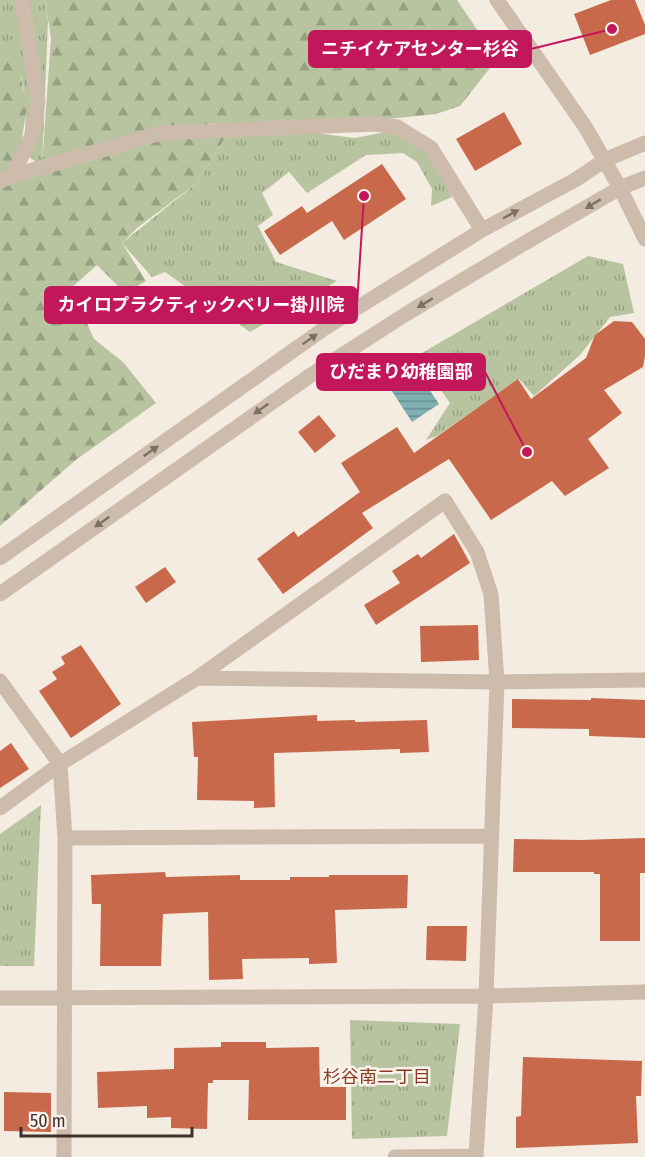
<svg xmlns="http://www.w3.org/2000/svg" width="645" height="1157" viewBox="0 0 645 1157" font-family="'Fira Sans Condensed','Noto Sans JP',sans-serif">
  <defs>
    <pattern id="grass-tufts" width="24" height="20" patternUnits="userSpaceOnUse" patternTransform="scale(1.5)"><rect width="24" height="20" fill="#b8c4a0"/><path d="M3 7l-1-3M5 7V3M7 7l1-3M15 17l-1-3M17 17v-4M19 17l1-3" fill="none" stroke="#97a083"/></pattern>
    <pattern id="forest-firs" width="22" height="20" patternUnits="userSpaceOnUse" patternTransform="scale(1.5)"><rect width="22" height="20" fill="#b8c4a0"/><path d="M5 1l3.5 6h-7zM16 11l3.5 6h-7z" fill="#97a083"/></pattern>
    <pattern id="water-rules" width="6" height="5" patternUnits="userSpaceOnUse" patternTransform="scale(1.5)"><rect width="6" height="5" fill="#7fb0b2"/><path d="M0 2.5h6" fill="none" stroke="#699091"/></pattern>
  </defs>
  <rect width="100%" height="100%" fill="#f4ebe1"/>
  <path fill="url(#grass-tufts)" d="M0 0H45L48 21 42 167 23 152C27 112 31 73 0 42Z
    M276 128 355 138 386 132 414 138 440 164 452 197 431 206 432 189 417 162 403 153 366 155 307 193 289 172 262 193 273 215 258 226 276 262 337 281 250 332 165 272 152 277 122 243 197 183 230 130Z
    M588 256 623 264 634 313 610 317 580 355 534 396 519 379 437 436 426 440 450 403 417 356Z
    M41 805 34 966H0V834Z
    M350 1020 460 1024 447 1136 352 1139Z"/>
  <path fill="url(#forest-firs)" d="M45 0H457L497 59 460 106 436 114 310 127 213 123 157 135 230 130 197 183 137 228 122 243 146 281 125 293 97 265 71 288 94 339 123 362 156 403 77 459 0 526V42L12 54 19 69 27 105 21 145 4 175 42 166 51 38Z"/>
  <path fill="url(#water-rules)" d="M412 364 439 404 412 422 386 382Z"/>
  <path fill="#c8694b" d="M611 0H635L645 25V34L590 55 574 14Z
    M504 112 522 144 475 171 456 139Z
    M382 164 406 199 344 240 332 221 280 255 264 231 302 206 307 213Z
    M614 321 632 322 645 339V356L643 367 604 390 622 413 588 439 609 468 565 496 552 481 491 520 449 459 362 513 373 528 283 594 257 559 294 531 298 537 360 492 341 463 397 427 414 453 518 379 531 399 586 358 595 335Z
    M319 415 336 436 315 453 298 432Z
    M454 534 470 563 376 625 364 605 400 583 392 571 418 554 421 558Z
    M165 567 176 582 146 603 135 587Z
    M478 625 479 660 421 662 420 626Z
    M81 645 121 704 71 738 39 691 57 679 52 672 65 664 61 657Z
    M591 698 645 700V738L589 736V729L512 728V699L591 700Z
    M317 715V721L355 720V722L427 720 429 752 400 753V749L274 753 275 807 254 808V801L197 800 198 757H194L192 722Z
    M11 743 29 769 0 788V751Z
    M645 838V873H640V941H600V874H594V872H513L514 839 580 840Z
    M165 872 166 877 240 875V880H290V877H329V875H408L407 908 335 910 337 963 309 964V958L242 959 243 979 209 980 208 912 163 914 161 966H100L101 904H92L91 875Z
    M427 926H467L466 961 426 960Z
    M221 1042H266V1048L319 1047 320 1087H346V1120H248L249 1080H213V1083H208L207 1129 171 1128V1117L147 1118V1106L98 1108 97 1072 174 1069V1048L221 1047Z
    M523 1057 642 1061 641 1096H636L638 1143 516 1148V1117L521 1116Z
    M4 1092 51 1093V1132L4 1131Z"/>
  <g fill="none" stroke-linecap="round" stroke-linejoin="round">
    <path stroke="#cdbbac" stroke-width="15" d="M12 176 161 133 375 124 397 127 431 148 482 230
      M0 181 12 176 33 133 38 101 22 0
      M197 678 497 682 645 680
      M0 681 60 764 65 838 64 1157
      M0 808 60 764 197 678 445 501 477 552 491 594 497 682 486 996 476 1156 395 1157
      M65 838 491 836
      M0 998 486 996 645 992"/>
    <path stroke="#cdbbac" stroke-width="15" d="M497 0 586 128 620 188 645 239
      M0 558 325 328 482 230 575 180 605 160 645 143
      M0 594 311 375 406 314 523 244 620 188 645 178"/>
  </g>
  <defs><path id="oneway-solid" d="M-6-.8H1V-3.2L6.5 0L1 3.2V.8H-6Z" transform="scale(1.5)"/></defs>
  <g fill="#7d6f65">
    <use href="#oneway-solid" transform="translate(593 204) rotate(149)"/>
    <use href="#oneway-solid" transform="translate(511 214) rotate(-28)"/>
    <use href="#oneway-solid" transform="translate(425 303) rotate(149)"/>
    <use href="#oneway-solid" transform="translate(310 339) rotate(-35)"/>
    <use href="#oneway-solid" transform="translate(261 409) rotate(145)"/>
    <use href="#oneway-solid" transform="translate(151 451) rotate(-35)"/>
    <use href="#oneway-solid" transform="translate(102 522) rotate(145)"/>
  </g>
  <g text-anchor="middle" stroke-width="5" stroke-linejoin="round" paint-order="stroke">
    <g font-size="18" fill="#8c3b22" stroke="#fbf5ee">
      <text x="377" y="1083">杉谷南二丁目</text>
    </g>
  </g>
  <path fill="none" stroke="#c2185b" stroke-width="2" d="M612 29L531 49M364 196L357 305M527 452L485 372"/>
  <g fill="#c2185b" stroke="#fbf5ee" stroke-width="2">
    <circle cx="612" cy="29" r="6"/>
    <circle cx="364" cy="196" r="6"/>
    <circle cx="527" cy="452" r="6"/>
  </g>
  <g fill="#c2185b" stroke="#c2185b" stroke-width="2">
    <rect x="309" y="31" width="222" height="36" rx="6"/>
    <rect x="45" y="287" width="312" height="36" rx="6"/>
    <rect x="317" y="354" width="168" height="36" rx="6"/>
  </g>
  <g font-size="18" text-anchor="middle" font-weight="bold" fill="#fff">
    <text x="420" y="55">ニチイケアセンター杉谷</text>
    <text x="201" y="311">カイロプラクティックベリー掛川院</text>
    <text x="401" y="378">ひだまり幼稚園部</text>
  </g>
  <path d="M21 1127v9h171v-9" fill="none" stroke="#3b302b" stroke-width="3"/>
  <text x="30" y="1127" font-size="18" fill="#3b302b" stroke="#fbf5ee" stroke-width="4.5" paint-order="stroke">50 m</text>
</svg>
